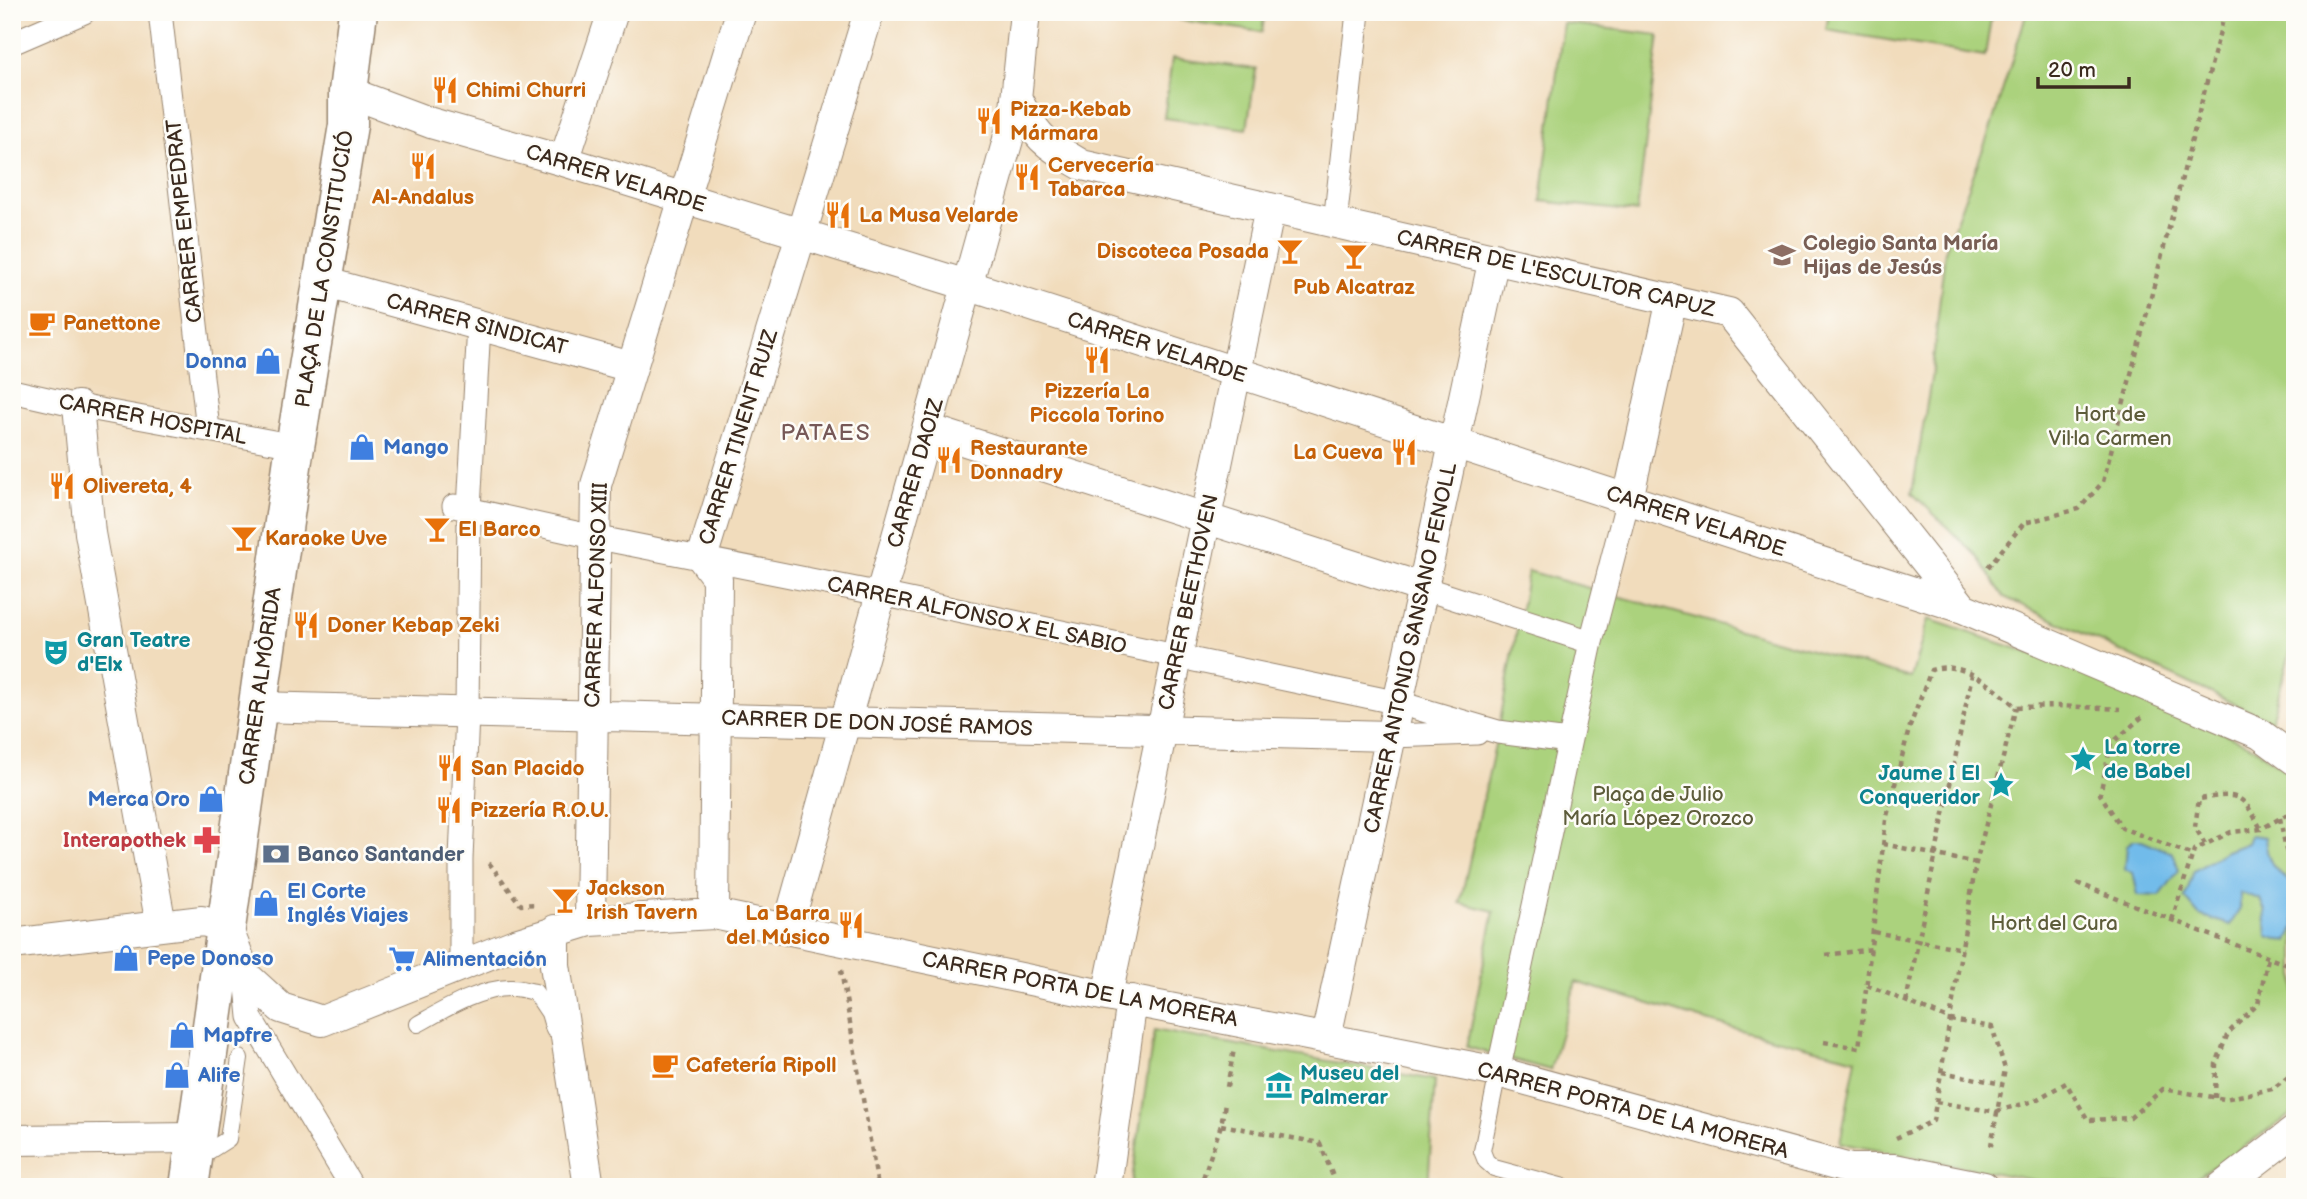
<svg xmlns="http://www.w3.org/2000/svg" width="2307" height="1199" viewBox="0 0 2307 1199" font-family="'Balsamiq Sans',sans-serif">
  <rect width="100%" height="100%" fill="#fdfcf7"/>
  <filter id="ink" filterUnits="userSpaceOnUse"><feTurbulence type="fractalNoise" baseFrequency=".0143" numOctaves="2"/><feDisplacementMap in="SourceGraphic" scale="14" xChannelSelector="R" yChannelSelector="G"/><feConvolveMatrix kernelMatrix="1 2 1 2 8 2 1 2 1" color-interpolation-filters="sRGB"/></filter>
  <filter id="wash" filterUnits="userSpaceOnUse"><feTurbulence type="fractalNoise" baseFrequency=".00686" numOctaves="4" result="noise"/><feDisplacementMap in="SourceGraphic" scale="28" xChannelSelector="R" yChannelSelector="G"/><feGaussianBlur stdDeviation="1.57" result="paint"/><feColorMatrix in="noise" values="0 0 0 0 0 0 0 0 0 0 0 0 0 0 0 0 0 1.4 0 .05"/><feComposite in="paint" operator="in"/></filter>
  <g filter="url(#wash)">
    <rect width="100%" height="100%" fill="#f1dcbc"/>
    <path fill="#abd27d" stroke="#737e4e" stroke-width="2" d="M1180 12H1265L1262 32 1179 20Z
      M1829 12H1992L1985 56 1826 30Z
      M2027 12H2295V635L2271 721 2004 597 1977 556 1912 493 1931 379 1945 251 1990 130Z
      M1563 23 1659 35 1637 212 1541 201Z
      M1172 58 1256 69 1247 129 1164 118Z
      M1528 571 1911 678 1928 619 2099 676 2254 747 2295 777V1111L2288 1117 2183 1187H2068L1840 1143 1856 1059 1717 1024 1576 982 1550 1070 1467 1047 1494 911 1460 903 1498 732Z
      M1154 1030 1435 1080 1428 1187H1131Z"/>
    <path fill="#71bbea" stroke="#567284" stroke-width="2" d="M2250 835 2265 837C2267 863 2274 870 2294 885V927L2288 942 2267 936 2265 911 2260 899 2240 893V909L2230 925 2199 915 2185 898 2194 871 2226 851 2247 843Z
      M2134 840H2142L2173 853 2179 870 2160 896 2138 895 2133 873 2125 869 2127 845Z"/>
  </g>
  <g filter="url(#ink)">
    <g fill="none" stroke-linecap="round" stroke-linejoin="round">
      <defs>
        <path id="service" d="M418 1024C443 1010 483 986 513 988 520 988 528 991 535 992L549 1013 554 1030
          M1498 1072 1482 1151 1486 1161 1494 1168 1564 1187
          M198 1158 228 1139 240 1058"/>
        <path id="pedestrian" d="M160 12 208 429
          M12 43 84 12
          M1335 223 1358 12
          M12 391 78 406 295 446
          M454 506 594 537 881 594 1399 703 1498 732 1569 741
          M1423 588 1591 642
          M1391 736 1477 733
          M461 966V859L467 713 469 509 479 325
          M246 976 250 1017 352 1187
          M1498 1072 1591 642 1628 499"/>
        <path id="minor" d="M348 92 431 123 564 161 967 285 1963 608 2260 734 2295 760
          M1016 97C1036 138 1044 143 1082 165L1729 313 1963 608
          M564 161 613 12
          M323 282 631 367
          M78 406 90 533 161 925
          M928 429 1423 588
          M1628 499 1672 299
          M257 707 1391 736
          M714 914 717 578 702 558 869 12
          M590 921 596 485 741 12
          M555 930V965L589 1187
          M787 930 1014 118 1025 12
          M12 944 202 921 227 927 246 976 281 1008 322 1021 515 944 590 921 714 914 1107 996 1498 1072 1850 1169H1894L1984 1187
          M1107 996 1270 208
          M1326 1037 1494 258
          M12 1140 195 1138
          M1106 1187 1132 1000
          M2222 1187 2295 1131"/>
        <path id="tertiary" d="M189 1187 293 459 348 125V92L358 12"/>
      </defs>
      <use href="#service" stroke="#96836d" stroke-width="18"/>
      <use href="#pedestrian" stroke="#96836d" stroke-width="25"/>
      <use href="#minor" stroke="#96836d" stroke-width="32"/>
      <use href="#tertiary" stroke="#96836d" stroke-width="41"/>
      <path stroke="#96836d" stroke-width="4.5" stroke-dasharray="5 5" stroke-linecap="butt" d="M1988 567 2024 523 2079 509 2103 482 2225 12
        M2142 717 2111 744 2100 794 2122 828 2193 855
        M2280 818 2286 850 2295 870
        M1883 844 1976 863
        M2205 844 2195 827 2199 799C2240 793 2241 792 2261 829
        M489 863 521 905 536 904
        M2077 883 2295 968
        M2172 920 2194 850 2231 832 2261 829 2295 810
        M1874 932 1963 949
        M1826 955 1872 949
        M2286 965 2295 941
        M841 970 878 1187
        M1867 985 1951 1020 1992 1027 2005 1069 1990 1151
        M1906 1002 1972 675
        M1824 1042 1859 1048 1886 820 1909 729 1931 670C1963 659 1994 687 2016 707L2059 706 2120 709
        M1942 1072 2002 1084
        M1227 1087 1234 1049
        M2215 1098 2216 1064 2228 1033 2258 1004 2268 958
        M1936 1102 1997 1112
        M1997 1111 2034 1101 2066 1083 2088 1120 2130 1118 2163 1089 2225 1099 2272 1089 2295 1072
        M1221 1125 1320 1143 1337 1187
        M1896 1138 1933 1121 1976 863 2016 707
        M1200 1187 1221 1125 1225 1104"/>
      <use href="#service" stroke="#fff" stroke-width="16"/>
      <use href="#pedestrian" stroke="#fff" stroke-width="23"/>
      <use href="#minor" stroke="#fff" stroke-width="30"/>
      <use href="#tertiary" stroke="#fff" stroke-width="38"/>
    </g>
  </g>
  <defs>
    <symbol id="restaurant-bare" viewBox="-9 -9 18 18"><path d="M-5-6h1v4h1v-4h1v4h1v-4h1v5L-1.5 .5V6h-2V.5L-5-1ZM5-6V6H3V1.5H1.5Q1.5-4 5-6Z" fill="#e8710a" stroke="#fdfcf7" stroke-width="2.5" paint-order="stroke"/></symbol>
    <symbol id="bar-bare" viewBox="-9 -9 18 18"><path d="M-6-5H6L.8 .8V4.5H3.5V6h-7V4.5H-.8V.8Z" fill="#e8710a" stroke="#fdfcf7" stroke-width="2.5" paint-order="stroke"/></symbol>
    <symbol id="school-bare" viewBox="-9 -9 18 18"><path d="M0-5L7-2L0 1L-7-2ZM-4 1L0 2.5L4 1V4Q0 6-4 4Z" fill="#8d6e63" stroke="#fdfcf7" stroke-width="2.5" paint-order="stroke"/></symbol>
    <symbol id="cafe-bare" viewBox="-9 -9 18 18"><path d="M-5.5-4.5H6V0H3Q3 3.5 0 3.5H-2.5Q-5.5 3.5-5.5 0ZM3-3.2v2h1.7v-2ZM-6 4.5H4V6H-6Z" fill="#e8710a" stroke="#fdfcf7" stroke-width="2.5" paint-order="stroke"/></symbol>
    <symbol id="shop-bare" viewBox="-9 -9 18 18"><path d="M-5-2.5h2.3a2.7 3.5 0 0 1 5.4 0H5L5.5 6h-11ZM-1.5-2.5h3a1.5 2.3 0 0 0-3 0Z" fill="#3f7fe0" stroke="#fdfcf7" stroke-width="2.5" paint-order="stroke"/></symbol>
    <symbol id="theatre-bare" viewBox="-9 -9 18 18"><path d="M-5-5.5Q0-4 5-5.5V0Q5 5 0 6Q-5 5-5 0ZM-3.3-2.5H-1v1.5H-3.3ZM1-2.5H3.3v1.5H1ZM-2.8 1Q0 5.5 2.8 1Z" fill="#0f9aa8" stroke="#fdfcf7" stroke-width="2.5" paint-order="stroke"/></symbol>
    <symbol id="sight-bare" viewBox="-9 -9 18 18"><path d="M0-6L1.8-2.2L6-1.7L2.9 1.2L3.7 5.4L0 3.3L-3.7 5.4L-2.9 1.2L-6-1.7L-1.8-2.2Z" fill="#0f9aa8" stroke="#fdfcf7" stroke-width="2.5" paint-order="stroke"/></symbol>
    <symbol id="pharmacy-bare" viewBox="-9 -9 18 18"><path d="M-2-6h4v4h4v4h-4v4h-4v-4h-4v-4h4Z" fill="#e0444e" stroke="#fdfcf7" stroke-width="2.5" paint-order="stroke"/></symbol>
    <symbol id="bank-bare" viewBox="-9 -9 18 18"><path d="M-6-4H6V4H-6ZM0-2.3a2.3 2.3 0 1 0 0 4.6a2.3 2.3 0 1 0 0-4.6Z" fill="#5c6f8a" stroke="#fdfcf7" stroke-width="2.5" paint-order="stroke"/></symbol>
    <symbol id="supermarket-bare" viewBox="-9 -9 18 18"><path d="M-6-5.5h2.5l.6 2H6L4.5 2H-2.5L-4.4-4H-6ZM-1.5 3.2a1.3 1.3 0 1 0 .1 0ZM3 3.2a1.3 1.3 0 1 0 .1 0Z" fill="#3f7fe0" stroke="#fdfcf7" stroke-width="2.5" paint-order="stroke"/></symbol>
    <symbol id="museum-bare" viewBox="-9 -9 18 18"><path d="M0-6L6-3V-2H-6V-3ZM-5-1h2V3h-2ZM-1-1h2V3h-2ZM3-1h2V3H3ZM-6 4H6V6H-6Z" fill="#0f9aa8" stroke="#fdfcf7" stroke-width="2.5" paint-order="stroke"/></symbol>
  </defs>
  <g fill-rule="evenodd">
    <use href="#restaurant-bare" x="426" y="71" width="38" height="38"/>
    <use href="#restaurant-bare" x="970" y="102" width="38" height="38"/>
    <use href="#restaurant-bare" x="404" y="147" width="38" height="38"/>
    <use href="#restaurant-bare" x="1008" y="158" width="38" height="38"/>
    <use href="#restaurant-bare" x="819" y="196" width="38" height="38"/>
    <use href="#bar-bare" x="1271" y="232" width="38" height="38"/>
    <use href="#school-bare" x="1763" y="236" width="38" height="38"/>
    <use href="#bar-bare" x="1335" y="237" width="38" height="38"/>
    <use href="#cafe-bare" x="23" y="304" width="38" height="38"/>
    <use href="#restaurant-bare" x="1078" y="341" width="38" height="38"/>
    <use href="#shop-bare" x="249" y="342" width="38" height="38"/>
    <use href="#shop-bare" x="343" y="428" width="38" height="38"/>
    <use href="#restaurant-bare" x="1385" y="433" width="38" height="38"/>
    <use href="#restaurant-bare" x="930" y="441" width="38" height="38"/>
    <use href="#restaurant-bare" x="43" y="467" width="38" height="38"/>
    <use href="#bar-bare" x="418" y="510" width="38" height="38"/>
    <use href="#bar-bare" x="225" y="519" width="38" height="38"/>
    <use href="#restaurant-bare" x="287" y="606" width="38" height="38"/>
    <use href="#theatre-bare" x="37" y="633" width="38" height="38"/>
    <use href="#sight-bare" x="2064" y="740" width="38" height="38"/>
    <use href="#restaurant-bare" x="431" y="749" width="38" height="38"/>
    <use href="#sight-bare" x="1982" y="766" width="38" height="38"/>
    <use href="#shop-bare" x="192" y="780" width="38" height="38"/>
    <use href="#restaurant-bare" x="430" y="791" width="38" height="38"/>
    <use href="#pharmacy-bare" x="188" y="821" width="38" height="38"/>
    <use href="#bank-bare" x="257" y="835" width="38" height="38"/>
    <use href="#bar-bare" x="546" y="881" width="38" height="38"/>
    <use href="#shop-bare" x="247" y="884" width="38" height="38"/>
    <use href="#restaurant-bare" x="832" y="906" width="38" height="38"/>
    <use href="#shop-bare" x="107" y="939" width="38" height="38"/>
    <use href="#supermarket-bare" x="383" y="940" width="38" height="38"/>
    <use href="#shop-bare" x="163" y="1016" width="38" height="38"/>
    <use href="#cafe-bare" x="646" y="1046" width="38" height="38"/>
    <use href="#shop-bare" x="158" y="1056" width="38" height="38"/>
    <use href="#museum-bare" x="1260" y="1066" width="38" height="38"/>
  </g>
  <g text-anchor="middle" stroke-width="5" stroke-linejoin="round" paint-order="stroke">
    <g font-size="21" font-weight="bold" fill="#c56008" stroke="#fdfcf7" text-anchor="start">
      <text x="466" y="97">Chimi Churri</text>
      <text x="1010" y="116">Pizza-Kebab<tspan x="1010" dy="24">Mármara</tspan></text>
      <text x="1048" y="172">Cervecería<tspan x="1048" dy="24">Tabarca</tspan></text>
      <text x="423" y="204" text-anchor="middle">Al-Andalus</text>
      <text x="859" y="222">La Musa Velarde</text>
      <text x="1269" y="258" text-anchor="end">Discoteca Posada</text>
      <text x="1354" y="294" text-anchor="middle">Pub Alcatraz</text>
      <text x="63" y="330">Panettone</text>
      <text x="1097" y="398" text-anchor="middle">Pizzería La<tspan x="1097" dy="24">Piccola Torino</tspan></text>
      <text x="970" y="455">Restaurante<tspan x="970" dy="24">Donnadry</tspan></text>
      <text x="1383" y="459" text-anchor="end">La Cueva</text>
      <text x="83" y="493">Olivereta, 4</text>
      <text x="458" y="536">El Barco</text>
      <text x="265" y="545">Karaoke Uve</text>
      <text x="327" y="632">Doner Kebap Zeki</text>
      <text x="471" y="775">San Placido</text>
      <text x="470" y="817">Pizzería R.O.U.</text>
      <text x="586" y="895">Jackson<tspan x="586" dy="24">Irish Tavern</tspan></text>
      <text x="830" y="920" text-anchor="end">La Barra<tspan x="830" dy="24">del Músico</tspan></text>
      <text x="686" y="1072">Cafetería Ripoll</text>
    </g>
    <g font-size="21" fill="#3b2a1e" stroke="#fdfcf7">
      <text transform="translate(616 178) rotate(17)" y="7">CARRER VELARDE</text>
      <text transform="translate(184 221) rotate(-96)" y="7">CARRER EMPEDRAT</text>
      <text transform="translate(324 269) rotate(-81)" y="7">PLAÇA DE LA CONSTITUCIÓ</text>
      <text transform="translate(1556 273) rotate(13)" y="7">CARRER DE L'ESCULTOR CAPUZ</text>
      <text transform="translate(477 324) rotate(15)" y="7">CARRER SINDICAT</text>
      <text transform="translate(1157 347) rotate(18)" y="7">CARRER VELARDE</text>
      <text transform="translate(153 419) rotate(11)" y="7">CARRER HOSPITAL</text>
      <text transform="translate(738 437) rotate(-73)" y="7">CARRER TINENT RUIZ</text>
      <text transform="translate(915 473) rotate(-74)" y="7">CARRER DAOIZ</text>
      <text transform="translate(1696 521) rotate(18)" y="7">CARRER VELARDE</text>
      <text transform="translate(596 595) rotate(-88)" y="7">CARRER ALFONSO XIII</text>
      <text transform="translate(1188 602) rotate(-78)" y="7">CARRER BEETHOVEN</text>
      <text transform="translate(977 615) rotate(12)" y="7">CARRER ALFONSO X EL SABIO</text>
      <text transform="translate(1410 648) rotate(-78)" y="7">CARRER ANTONIO SANSANO FENOLL</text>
      <text transform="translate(260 686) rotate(-82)" y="7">CARRER ALMÒRIDA</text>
      <text transform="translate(877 723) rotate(2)" y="7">CARRER DE DON JOSÉ RAMOS</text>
      <text transform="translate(1080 989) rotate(11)" y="7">CARRER PORTA DE LA MORERA</text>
      <text transform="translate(1633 1110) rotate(15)" y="7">CARRER PORTA DE LA MORERA</text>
    </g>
    <g font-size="21" font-weight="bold" fill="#785e54" stroke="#fdfcf7" text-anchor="start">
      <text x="1803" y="250">Colegio Santa María<tspan x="1803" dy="24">Hijas de Jesús</tspan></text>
    </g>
    <g font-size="21" font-weight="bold" fill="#366cbe" stroke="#fdfcf7" text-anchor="start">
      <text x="247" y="368" text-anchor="end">Donna</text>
      <text x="383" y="454">Mango</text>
      <text x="190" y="806" text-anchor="end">Merca Oro</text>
      <text x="287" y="898">El Corte<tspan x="287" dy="24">Inglés Viajes</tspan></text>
      <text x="147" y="965">Pepe Donoso</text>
      <text x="423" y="966">Alimentación</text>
      <text x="203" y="1042">Mapfre</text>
      <text x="198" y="1082">Alife</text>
    </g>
    <g font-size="21" fill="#5d5c3a" stroke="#fdfcf7">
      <text x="2110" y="421">Hort de<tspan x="2110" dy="24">Vil·la Carmen</tspan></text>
      <text x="1658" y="801">Plaça de Julio<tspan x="1658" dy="24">María López Orozco</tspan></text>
      <text x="2054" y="930">Hort del Cura</text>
    </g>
    <g font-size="21" font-weight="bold" fill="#0d838f" stroke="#fdfcf7" text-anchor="start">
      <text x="77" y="647">Gran Teatre<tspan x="77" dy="24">d'Elx</tspan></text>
      <text x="2104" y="754">La torre<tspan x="2104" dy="24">de Babel</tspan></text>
      <text x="1980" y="780" text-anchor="end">Jaume I El<tspan x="1980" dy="24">Conqueridor</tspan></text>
      <text x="1300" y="1080">Museu del<tspan x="1300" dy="24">Palmerar</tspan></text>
    </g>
    <g font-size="21" font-weight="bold" fill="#be3a42" stroke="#fdfcf7" text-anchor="end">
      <text x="186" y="847">Interapothek</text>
    </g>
    <g font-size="21" font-weight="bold" fill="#4e5e75" stroke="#fdfcf7" text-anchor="start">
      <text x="297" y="861">Banco Santander</text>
    </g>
    <g font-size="23" letter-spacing="2" fill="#765857" stroke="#fdfcf7">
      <text x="826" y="440">PATAES</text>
    </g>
  </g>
  <rect width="2307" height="1199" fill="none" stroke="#fdfcf7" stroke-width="42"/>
  <path d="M2038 77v10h91v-10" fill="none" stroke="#3b2a1e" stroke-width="3.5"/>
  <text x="2048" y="77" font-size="21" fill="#3b2a1e" stroke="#fdfcf7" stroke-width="5" paint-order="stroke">20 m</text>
</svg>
